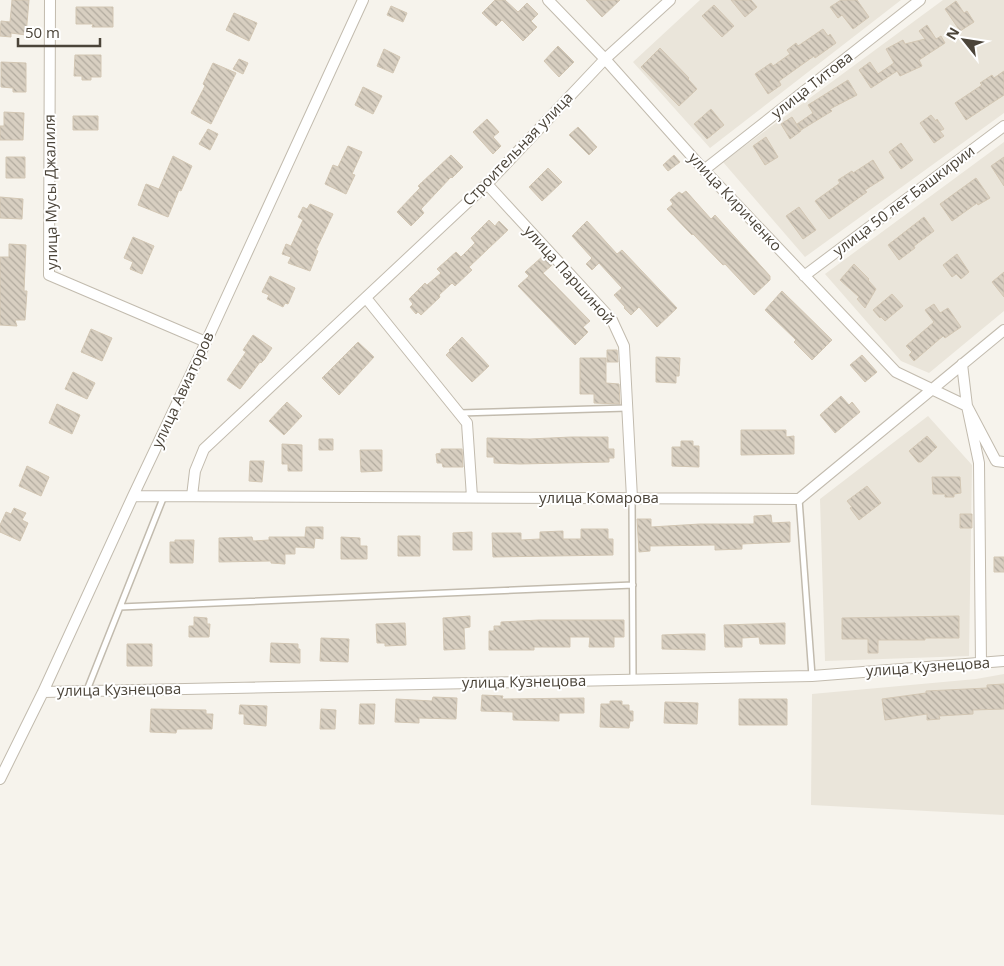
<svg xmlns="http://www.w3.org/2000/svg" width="1004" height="966" viewBox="0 0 1004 966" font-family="'Open Sans',sans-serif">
  <defs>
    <pattern id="building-back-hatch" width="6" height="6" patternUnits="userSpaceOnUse" patternTransform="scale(1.25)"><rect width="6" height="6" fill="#d8cfc1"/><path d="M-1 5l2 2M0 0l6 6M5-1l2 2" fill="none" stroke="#b1aa9e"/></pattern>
  </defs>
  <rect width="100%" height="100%" fill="#f6f3ec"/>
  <path fill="#eae5da" d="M700 0H901L710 148 633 62Z
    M943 0H1004V113L805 257 723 162Z
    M1004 142V311L929 373 901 361 825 274Z
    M928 416 972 465 969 656 825 661 820 499Z
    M1004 674V815L811 805 812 694 976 679Z"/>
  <path fill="url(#building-back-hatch)" stroke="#d3c7b4" d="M12 0H29L26 35 11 33V37L0 36 1 21 10 22Z
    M495 0H505L518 12 527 3 538 14 531 21 537 27 523 41 502 20 496 26 482 13Z
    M586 0H620L602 17Z
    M731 0H751L757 7 745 17Z
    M841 0H857L869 17 853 29 842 15 838 18 830 7Z
    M956 1 964 13 967 11 974 22 960 31 945 9Z
    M714 5 734 26 722 37 702 16Z
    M391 6 407 13 403 22 387 15Z
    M76 7H113V27H92L93 24H76Z
    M234 13 257 23 249 41 226 30Z
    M927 25 936 39 941 36 945 43 919 60 922 66 900 76 897 71 871 88 859 70 870 62 878 74 894 63 886 49 903 40 905 44 925 39 919 31Z
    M823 29 828 36 830 34 836 43 815 58 814 56 779 81 781 85 768 94 755 74 771 63 773 66 790 54 787 50 796 43 798 46Z
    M558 46 574 62 559 77 544 61Z
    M660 48 689 78 688 79 697 89 679 106 641 67Z
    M384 49 400 57 393 73 377 66Z
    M75 55H101V77H91V80H82V76H74Z
    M239 59 248 63 243 74 233 69Z
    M1 62 26 63V92H13V88L1 87Z
    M213 63 236 73 211 124 191 113 205 86 203 84Z
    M1004 71V95L966 120 955 103 982 85 980 83 992 75 994 78Z
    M848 80 857 95 830 109 832 111 801 130 797 124 813 113 808 105Z
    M363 87 382 96 373 114 355 105Z
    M711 109 724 125 707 139 694 124Z
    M4 112 24 113 23 140H0V126H4Z
    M931 115 936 121 937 119 944 129 940 131 944 136 934 143 920 123Z
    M73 116H98V130H73Z
    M792 117 801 131 790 139 781 124Z
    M487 119 499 132 493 137 501 146 493 154 473 132Z
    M578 127 597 147 589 155 569 135Z
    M208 129 218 134 210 150 199 144Z
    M766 137 778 157 765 165 753 146Z
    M901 143 913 160 901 169 889 152Z
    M348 146 362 152 352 174 355 175 346 194 325 184 333 165 338 167Z
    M451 155 463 167 452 178 451 177 421 209 424 213 411 226 397 212 420 188 418 186Z
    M674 155 680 162 668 171 663 165Z
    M173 156 192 166 181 191 179 190 168 217 138 205 146 184 159 189Z
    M6 157H25V178H6Z
    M1004 157V186L991 166Z
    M873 160 884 178 865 190 867 192 829 219 815 201 840 183 838 180 852 171 853 173Z
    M548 168 562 182 542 201 529 187Z
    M976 178 990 198 978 205 977 203 952 221 940 204Z
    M686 191 711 219 715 215 770 276V280L754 295 725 264 723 265 693 234 692 235 667 209 673 204 670 200 679 192 682 194Z
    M0 197 23 199 22 219 0 218Z
    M310 204 333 214 316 250 318 251 310 271 288 263 291 257 282 254 286 244 291 246 303 220 298 217 303 207 307 209Z
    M799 207 816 230 803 239 786 216Z
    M924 217 934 231 914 246 915 248 899 260 888 245Z
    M489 220 495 226 499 221 508 230 469 267 472 270 455 286 452 283 439 295 440 297 421 315 418 312 416 314 410 307 413 304 409 299 425 283 427 285 441 273 437 269 456 252 461 257 475 243 471 238Z
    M587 221 617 254 622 250 677 308 657 327 639 307 631 315 624 308 625 307 614 295 622 288 599 263 592 270 586 264 592 258 572 236Z
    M133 237 154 246 142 274 130 269 133 262 124 258Z
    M9 244 26 245 24 291H27L25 320H15L17 326 0 325V257H9Z
    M957 254 969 272 961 279 956 274 952 277 943 265Z
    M543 256 552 265 543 273 590 321 583 327 588 332 575 345 518 286 529 276 525 272Z
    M854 264 869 279 868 280 876 289 865 308 857 299 859 297 840 280Z
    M1004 272V297L992 282Z
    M270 276 295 288 288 304 285 303 283 307 267 299 269 295 262 292Z
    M782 291 832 340 812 360 794 342 796 340 765 310Z
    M892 294 903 306 885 321 881 317 880 318 873 310Z
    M934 304 940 313 948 308 961 327 945 338 943 336 914 361 909 355 912 352 906 346 934 322 925 310Z
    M91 329 112 338 102 361 81 352Z
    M253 335 272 348 264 360 261 363 260 362 240 389 227 380 246 352 243 350Z
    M462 337 489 366 472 382 446 355 450 351 449 350Z
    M358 342 374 357 339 395 322 378Z
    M607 350H617L618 362H607Z
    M862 355 877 372 865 382 850 365Z
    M656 357 680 358 679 376H676V383L656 382Z
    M580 358H606V383L619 384 620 404 594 403V394H580Z
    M73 372 95 383 87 399 65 389Z
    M841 396 849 405 852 402 860 412 835 433 820 415Z
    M287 402 302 416 284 435 269 421Z
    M57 404 80 415 72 434 49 423Z
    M741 430H786V437L794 436V454L741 455Z
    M927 436 937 447 921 462H918L909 451Z
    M571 437H608V449H614V458H609V462L520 464 494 463V457H487V438L530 439Z
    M319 439H333V450H319Z
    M681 441H693V446H699V467L672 466V447H681Z
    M282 444 302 445V471H288V464H282Z
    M441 449H462L463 467H443L442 463H437L436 454 441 453Z
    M360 450H382V471L361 472Z
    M250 461H264L262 482 249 481Z
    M27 466 49 477 41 496 19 486Z
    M932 477H960L961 493 954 494V497H945V494H933Z
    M867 486 881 503 859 520 850 508 852 507 847 501Z
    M14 508 26 513 22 520 28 523 20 541 0 532V525L6 512 11 514Z
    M960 514H972V528H960Z
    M771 515 772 523 790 522V542L742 544V549L715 550V545L650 546V551L639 552 637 519H651V527L700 524H754V516Z
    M306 527H323V539L315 538 314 548 295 547V554H285V564L271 563V561L219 562V538L252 537 253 541 269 540V537H305Z
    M581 529H608V539H613V555L493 557 492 533H521V540L540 539V532L563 531V539H581Z
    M472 532V550H453V533Z
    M398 536H420V556H398Z
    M341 537 360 538V546H367V559H341Z
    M175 540H194L193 563H170V542H175Z
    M994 557H1004V572H994Z
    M470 616V627L464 628 465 649 444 650 443 618Z
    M959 616V638H925V640H878V653H868V639H842V618Z
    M194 617 207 618V624H210L209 637H189V626H194Z
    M539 620H624V637H614V647H589L590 637H570V647H534V650H489V631H494V626H501V622Z
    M405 623 406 645 385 646V643H377L376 624Z
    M785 623V644H760L759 637 742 638V647H725L724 625Z
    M686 634H705V650L662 649V635Z
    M321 638 349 639 348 662 320 661Z
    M271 643 298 644V649H300V663L270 662Z
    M127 644H152V666H127Z
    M1004 684V709L973 710V714L939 716 940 719 927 720V714L885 720 882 699 926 693V691L987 688V685Z
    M482 695 503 696 502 699 584 698V713H559V721L513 720V712L481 711Z
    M433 697 457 698 456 719 419 718V723L395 722 396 699 432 701Z
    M739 699H787V725H739Z
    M610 701H622V705H629V711H633V721H630L629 728 600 727 601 704H610Z
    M665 702 698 703 697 724 664 723Z
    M360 704H375L374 724H359Z
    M240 705 267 706 266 726 244 724V714H239Z
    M151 709 206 710V714H213L212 729H177L176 733 150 732Z
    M321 709 336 710 335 729H320Z"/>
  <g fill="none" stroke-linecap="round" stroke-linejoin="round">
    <defs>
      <path id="service" d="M460 413 627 408
        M632 498 633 679
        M799 499 812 676
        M120 607 633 585
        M87 690 164 496"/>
      <path id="minor" d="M50 0 49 275 206 342
        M548 0 605 59 704 170 896 372 967 406 996 461 1004 462
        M704 170 920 0
        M487 184 612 320 624 346 632 498
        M804 276 1004 126
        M366 298 467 423 472 497
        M962 364 967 406 979 463 981 664
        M133 496 799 499 1004 330
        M192 496 195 471 204 449 487 184 605 59 670 0
        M43 692 812 676 1004 661
        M0 779 43 692 133 496 206 342 363 0"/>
    </defs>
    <use href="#service" stroke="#c2bbae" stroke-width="8"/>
    <use href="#minor" stroke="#c2bbae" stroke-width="12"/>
    <use href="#service" stroke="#fff" stroke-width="5"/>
    <use href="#minor" stroke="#fff" stroke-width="10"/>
  </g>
  <g text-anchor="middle" stroke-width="4" stroke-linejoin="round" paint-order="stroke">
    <g font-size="15" fill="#4b4439" stroke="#fff">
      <text transform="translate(812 85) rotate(-38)" y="5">улица Титова</text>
      <text transform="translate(518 149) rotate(-46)" y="5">Строительная улица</text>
      <text transform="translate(51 192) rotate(-91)" y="5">улица Мусы Джалиля</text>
      <text transform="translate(904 201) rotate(-37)" y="5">улица 50 лет Башкирии</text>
      <text transform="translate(735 202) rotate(47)" y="5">улица Кириченко</text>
      <text transform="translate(569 275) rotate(48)" y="5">улица Паршиной</text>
      <text transform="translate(183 390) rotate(-65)" y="5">улица Авиаторов</text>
      <text x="599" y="503">улица Комарова</text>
      <text transform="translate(928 667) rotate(-4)" y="5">улица Кузнецова</text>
      <text transform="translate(524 682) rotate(-1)" y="5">улица Кузнецова</text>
      <text transform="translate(119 690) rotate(-1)" y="5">улица Кузнецова</text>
    </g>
  </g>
  <g transform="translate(964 40) rotate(300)" stroke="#ffffff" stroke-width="4" paint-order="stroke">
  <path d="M0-4L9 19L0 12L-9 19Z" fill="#4b4439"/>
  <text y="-8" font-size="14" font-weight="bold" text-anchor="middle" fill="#4b4439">N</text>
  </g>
  <path d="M18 38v8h82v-8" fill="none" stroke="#4b4439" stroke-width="2.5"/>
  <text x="25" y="38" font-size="15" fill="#4b4439" stroke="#ffffff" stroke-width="4" paint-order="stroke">50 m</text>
</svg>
